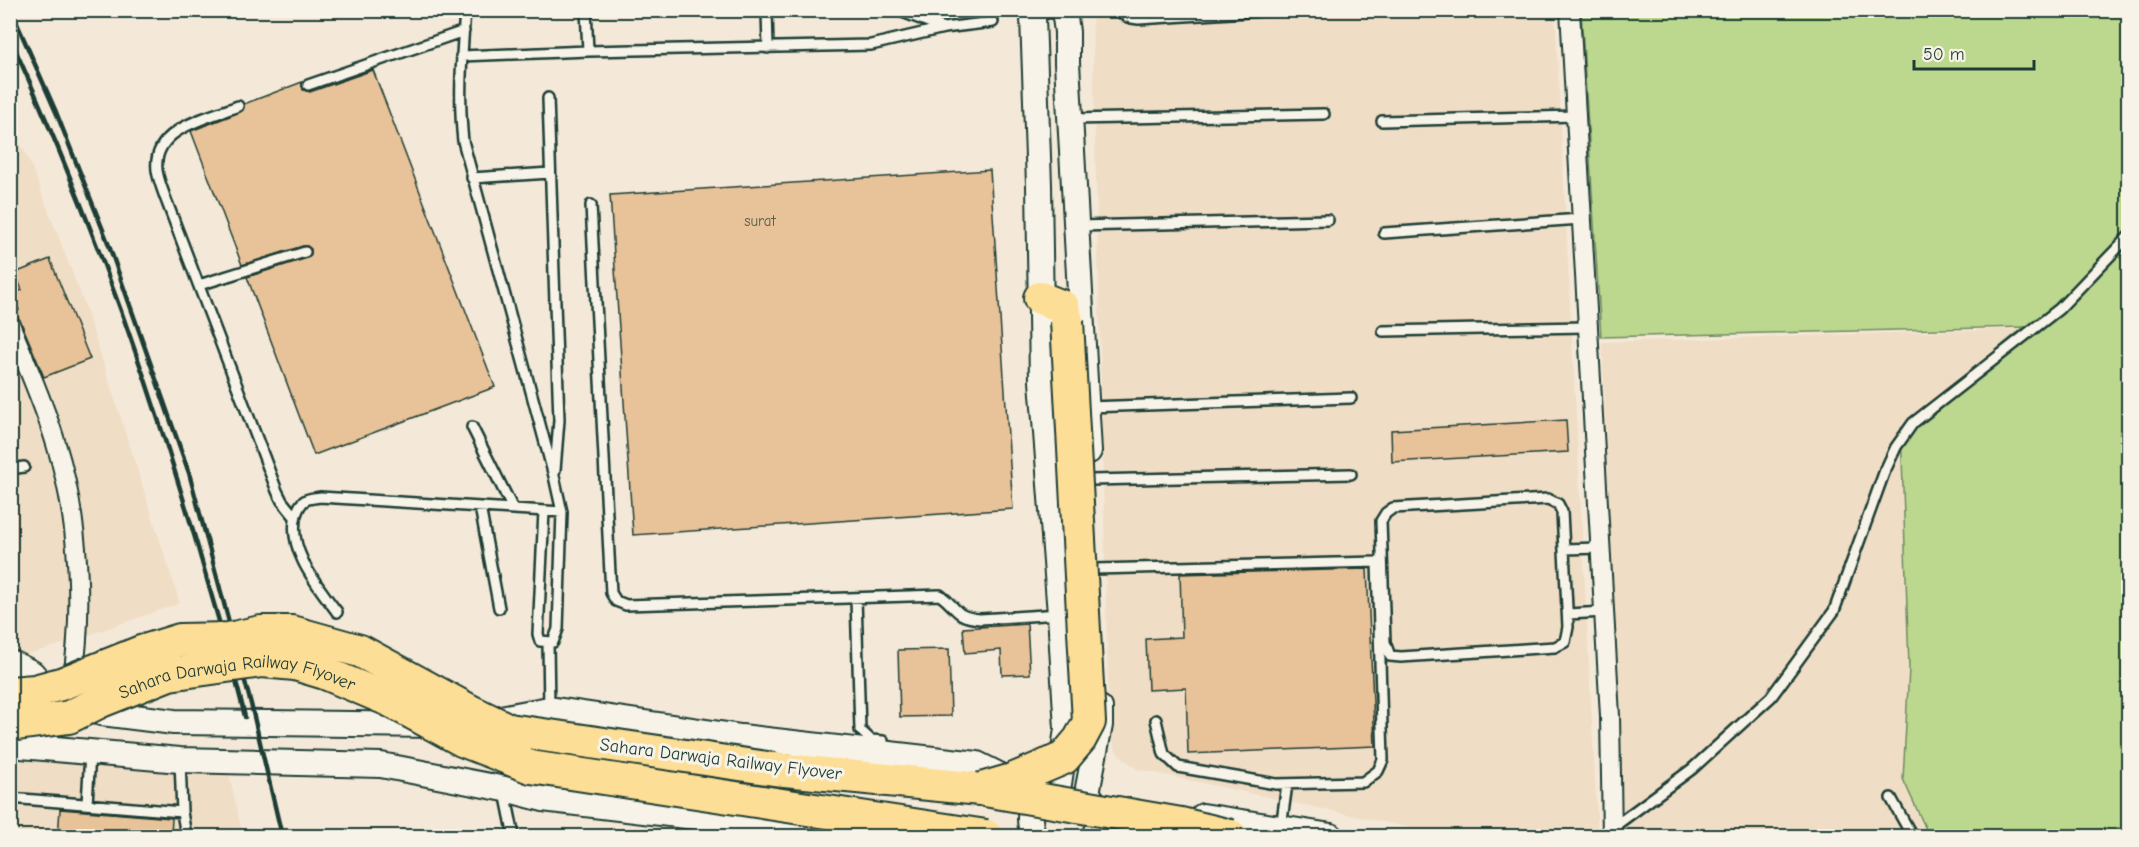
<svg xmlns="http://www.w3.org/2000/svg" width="2139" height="847" viewBox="0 0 2139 847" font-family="'Comic Neue',sans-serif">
  <rect width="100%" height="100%" fill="#f4e9d8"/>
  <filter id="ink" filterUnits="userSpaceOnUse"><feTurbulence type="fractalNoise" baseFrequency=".0167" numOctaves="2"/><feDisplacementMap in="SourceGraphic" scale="12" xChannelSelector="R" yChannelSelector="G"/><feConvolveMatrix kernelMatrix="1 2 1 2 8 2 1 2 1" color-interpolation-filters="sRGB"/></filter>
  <g filter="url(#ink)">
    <path fill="#f0ddc5" d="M1092 11H1555L1598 836H1448L1137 769 1117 753 1109 730Z
      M10 122 31 165 85 306 180 603 69 642 22 656 10 652Z
      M2020 329 1900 427 1908 668 1902 779 1927 836H1624L1602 342Z
      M11 748 227 765 243 836H11Z"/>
    <path fill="#bcd78e" stroke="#6e8a61" stroke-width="1.5" d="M1581 11H2128V836H1929L1903 779 1909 668 1901 428 2024 327 1601 337Z"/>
    <path fill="#e8c298" stroke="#1f3d34" stroke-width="1.5" d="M373 70 495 387 314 455 247 277 307 258 311 254V249L307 246H303L242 265 191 131 240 112 243 110 244 104 302 82 303 90 310 92Z
      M990 170 1013 509 633 535 610 195Z
      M50 259 90 359 44 377 20 320 16 315 10 313 19 310 12 294 22 290 15 273Z
      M1566 420 1568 452 1392 462 1391 430Z
      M1367 569 1375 746 1188 754 1186 688 1148 690 1146 639 1182 637 1180 574Z
      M1027 624 1030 674 1002 675 1001 650 965 653 963 628Z
      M949 649 951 716 900 717 898 650Z
      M60 809 172 818 171 837H58Z"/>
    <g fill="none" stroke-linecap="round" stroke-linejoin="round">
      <defs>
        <path id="service" d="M465 10C462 55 458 96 463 141L554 476 562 512 558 629 553 642 540 641 538 634 544 511
          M586 10 588 51
          M767 10 768 48
          M897 10 944 28
          M1120 10C1124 18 1131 18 1139 19L1278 10
          M1033 17 1059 10
          M461 56 588 51 871 45 944 28 993 22
          M308 85 464 31
          M548 98 559 420 555 470
          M238 106C208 118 152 128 157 170 158 179 162 188 165 197L277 491 282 501 295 517
          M1071 119 1324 114
          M1382 121 1576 116
          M472 178 550 173
          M591 205 611 593 616 601 626 605 940 595C958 608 954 617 980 619L1060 614
          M1077 226 1328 220
          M1384 233 1581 219
          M199 285 305 252
          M1383 331 1587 327
          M1088 407 1351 398
          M472 427 513 509
          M10 469 24 467
          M1091 480 1351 474
          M1548 499 1558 504 1562 512 1568 627 1565 642 1555 647 1401 657 1390 656 1385 642 1381 521 1386 513 1393 508Z
          M480 507 499 608
          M1564 549 1600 548
          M1094 569 1377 562 1383 760 1378 771 1363 782 1276 784 1178 767 1164 754 1156 720
          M856 598 860 730 871 740 883 741
          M337 612C318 586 287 550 296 515 298 509 300 503 306 500 310 498 316 498 320 497L562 512
          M1568 614 1604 612
          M548 643 549 709
          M180 761 182 812 186 836
          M505 792 514 836
          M10 798 182 812
          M1891 798 1912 836
          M87 804 90 753
          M1281 828 1287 784
          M1612 828 1692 769 1771 697 1834 611 1884 473 1896 447 1913 423 2059 309 2128 237
          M1097 832 1119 836"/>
        <path id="minor" d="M1570 10 1610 716 1612 836
          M10 324C26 364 44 403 56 444 79 518 84 608 72 684"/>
        <path id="tertiary" d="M1031 10 1033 17 1039 185 1042 381 1060 614 1067 729 1059 784
          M1064 10 1067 32V63L1089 451
          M10 662 32 673 54 698
          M19 696 102 713 174 722 435 725
          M484 721 549 709 741 737 977 764 1019 785
          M10 745 180 760 381 765 505 789 543 799 804 830 873 836
          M1087 793 1100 725V708
          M1089 795C1099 808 1102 822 1094 836
          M1203 816 1331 836
          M1034 836C1026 818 1030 801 1046 789"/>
        <path id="trunk" d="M1040 298 1063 307 1067 321
          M774 769 981 789"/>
      </defs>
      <use href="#service" stroke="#1f3d34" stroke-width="14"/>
      <use href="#minor" stroke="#1f3d34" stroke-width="22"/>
      <use href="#tertiary" stroke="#1f3d34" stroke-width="28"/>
      <use href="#trunk" stroke="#1f3d34" stroke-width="36"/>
      <use href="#service" stroke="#f7f3e8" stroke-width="9"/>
      <use href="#minor" stroke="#f7f3e8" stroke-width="18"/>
      <use href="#tertiary" stroke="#f7f3e8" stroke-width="24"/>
      <use href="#trunk" stroke="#fdde96" stroke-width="32"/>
      <path stroke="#1f3d34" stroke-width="4.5" d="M11 10 56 112 107 240 189 473 251 704 282 836
        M10 38C92 217 157 401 210 590 222 632 235 674 245 717"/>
      <defs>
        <g id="trunk-bridge">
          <path d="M10 693 35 691 61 684 141 652 180 640 229 639 261 632H292L360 651 472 712 509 730 774 769"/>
          <path id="s1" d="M10 725 69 717 101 701 169 674 262 661 295 664 325 673 389 700 462 740 531 767 986 836"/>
          <path d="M981 789 1012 780 1064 758 1080 739 1089 722 1067 321"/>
          <path d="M985 790 1181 824 1231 836"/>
        </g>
      </defs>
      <use href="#trunk-bridge" stroke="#1f3d34" stroke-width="36" stroke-linecap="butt"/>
      <use href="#trunk-bridge" stroke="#fdde96" stroke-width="32"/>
    </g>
  </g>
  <g text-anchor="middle" stroke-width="6" stroke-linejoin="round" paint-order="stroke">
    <g font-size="15" fill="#515e4d">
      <text x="760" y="226">surat</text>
    </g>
    <g font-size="18" fill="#1f3d34" stroke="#f7f3e8">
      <text dy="6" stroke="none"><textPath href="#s1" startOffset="237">Sahara Darwaja Railway Flyover</textPath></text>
      <text transform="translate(721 759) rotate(7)" y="6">Sahara Darwaja Railway Flyover</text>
    </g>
  </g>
  <rect width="2139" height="847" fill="none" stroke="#f7f3e8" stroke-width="36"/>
  <rect x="18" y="18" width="2103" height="811" fill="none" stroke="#1f3d34" stroke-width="2" filter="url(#ink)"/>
  <path d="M1914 60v9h120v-9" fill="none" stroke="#1f3d34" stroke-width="3"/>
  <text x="1923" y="60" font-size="18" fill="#1f3d34" stroke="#f7f3e8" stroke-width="4.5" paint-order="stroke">50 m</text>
</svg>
